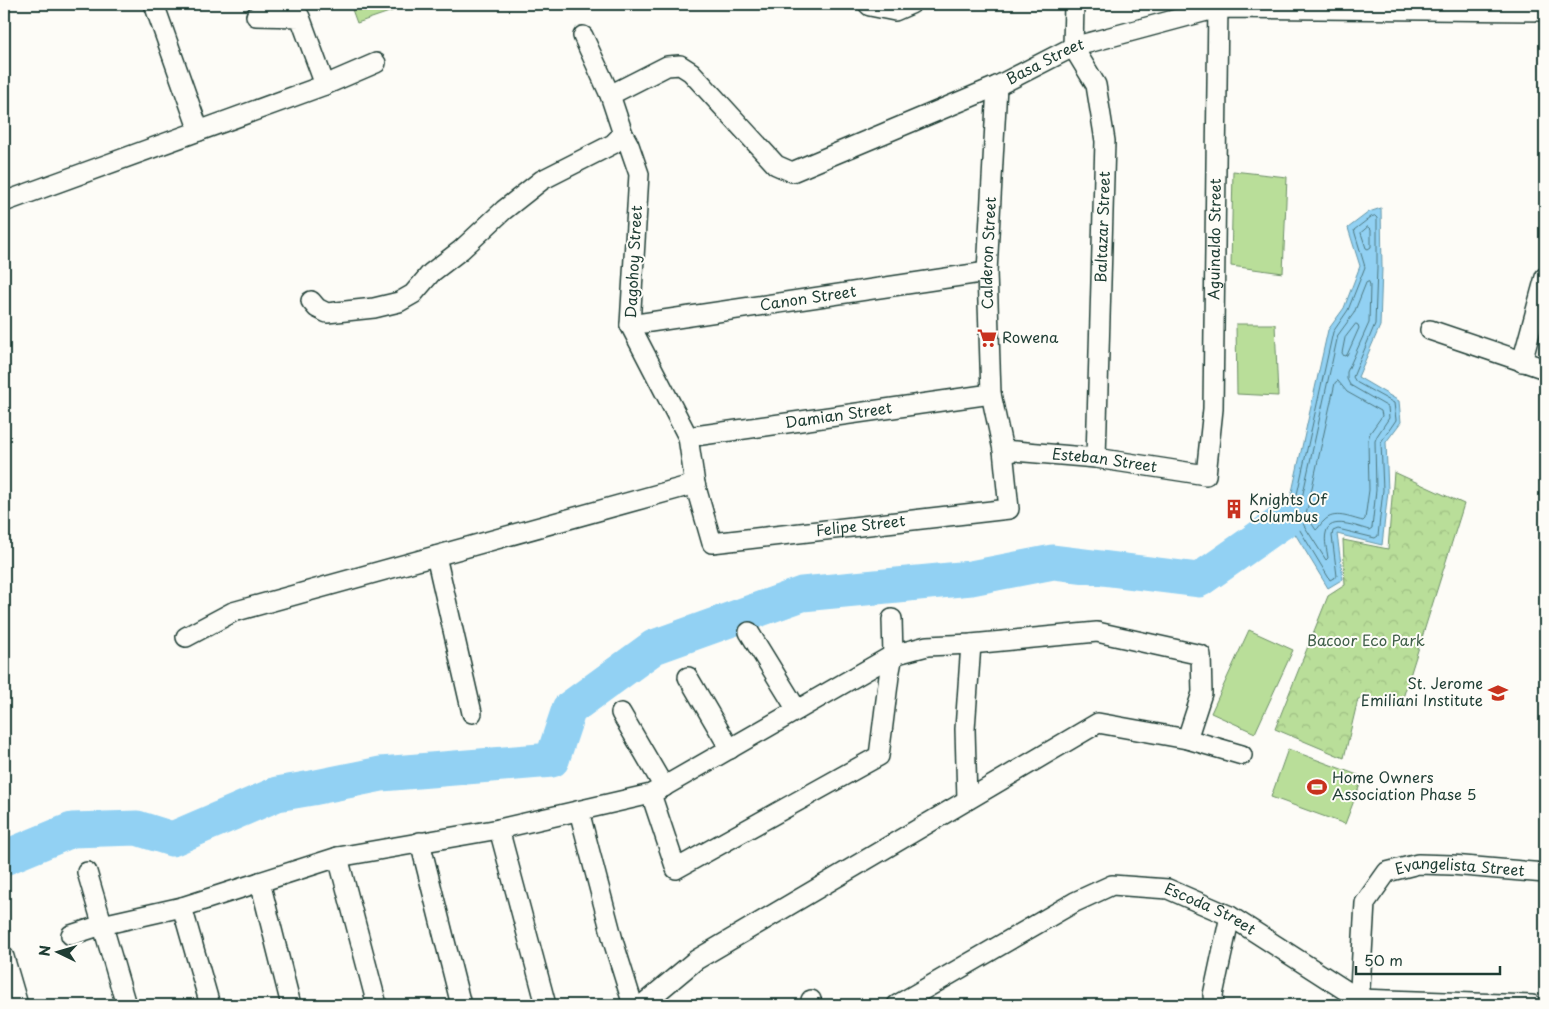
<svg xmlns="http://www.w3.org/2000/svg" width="1549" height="1009" viewBox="0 0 1549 1009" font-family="'Playpen Sans',sans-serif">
  <defs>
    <pattern id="park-crowns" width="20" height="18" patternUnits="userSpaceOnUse" patternTransform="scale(1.25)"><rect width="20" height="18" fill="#b9de99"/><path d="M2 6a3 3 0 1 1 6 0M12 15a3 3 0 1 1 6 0" fill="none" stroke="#9fbf84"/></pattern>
  </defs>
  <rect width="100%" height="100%" fill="#fdfcf7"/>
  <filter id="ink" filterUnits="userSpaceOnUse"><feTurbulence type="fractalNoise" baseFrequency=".02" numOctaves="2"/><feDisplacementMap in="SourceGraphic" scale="10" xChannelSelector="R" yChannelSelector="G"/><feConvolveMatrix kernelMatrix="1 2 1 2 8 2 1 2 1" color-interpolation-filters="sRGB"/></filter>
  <g filter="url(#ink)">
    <path fill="url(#park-crowns)" stroke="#6c8e66" d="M1394 472 1464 504 1402 701 1358 699 1344 758 1275 729 1328 596 1345 585 1343 540 1388 549Z"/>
    <path fill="#b9de99" stroke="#6c8e66" d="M350 4H399L401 8 357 23Z
      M1233 171 1287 177 1283 273 1231 266Z
      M1236 324H1275L1278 396 1237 394Z
      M1249 630 1293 650 1255 733 1211 713Z
      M1288 749 1363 777 1345 824 1271 797Z"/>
    <path fill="#92d1f3" stroke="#6496a7" d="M1381 208 1382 268 1380 326 1358 377 1399 401 1401 422 1386 442 1388 491 1382 545 1337 534 1343 579 1328 588 1286 519 1328 330 1344 308 1360 266 1348 228 1369 212Z"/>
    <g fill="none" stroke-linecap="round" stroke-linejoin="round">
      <path stroke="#4d7880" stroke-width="1" d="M1375 216 1377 218V268L1375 324 1353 377 1356 382 1394 403 1396 420 1381 442 1383 490 1378 536 1375 538 1338 529 1333 531 1332 536 1337 576 1330 580 1292 517 1333 332 1348 310 1365 267 1354 230 1371 217Z
        M1368 227 1371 230V247L1368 249 1366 248 1361 233Z
        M1369 282 1370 285 1369 323 1347 372V379L1350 385 1388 407 1389 418 1377 436 1375 441 1376 490 1372 528 1369 530C1358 527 1329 515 1326 533 1324 541 1327 550 1328 558L1326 560 1298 516 1338 335 1354 313 1366 283Z
        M1356 324 1358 325 1359 328 1347 355 1344 356 1342 353 1345 338Z
        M1338 381 1347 392 1381 411 1382 416 1370 433 1368 440 1369 490 1365 519 1363 521C1350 518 1334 510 1324 521 1320 524 1319 528 1316 530L1306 515 1335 383Z"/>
      <path stroke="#92d1f3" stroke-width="35" d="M4 858 72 830 137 828 172 839 277 794 312 788 381 774 552 760 569 709 654 647 802 594 971 578 1053 562 1199 580 1286 519"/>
      <defs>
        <g id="street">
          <path d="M154 4 199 131"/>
          <path d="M868 4 870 6 895 11 911 4"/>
          <path d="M1074 4 1073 47 1096 85 1105 141 1096 458"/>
          <path id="s1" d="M583 36 610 95 623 134 629 145 639 174 630 325 688 437 695 484 712 543 1009 509 1003 450 991 394 987 272 997 86"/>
          <path d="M325 85 376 63"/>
          <path id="s2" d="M610 95 667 66 680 65 691 72 776 165 792 172 997 86 1073 47 1218 8 1545 11"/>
          <path d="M4 202 325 85 300 17 256 16"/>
          <path d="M311 301 317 308 327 313 374 308 399 302 413 294 431 273 461 250 504 210 542 180 613 144 623 134"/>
          <path id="s3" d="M630 325 987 272"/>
          <path d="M1430 330 1545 369"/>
          <path d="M1522 362 1545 277"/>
          <path id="s4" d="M688 437 991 394"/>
          <path id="s5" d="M1003 450 1096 458 1206 475 1213 409 1218 4"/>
          <path d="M436 556 472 713"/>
          <path d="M749 632 797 710"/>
          <path d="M186 637 233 612 695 484"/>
          <path d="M688 677 730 749"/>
          <path d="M621 713 664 787"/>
          <path d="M651 794 676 869 879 756 889 676 893 655 892 619"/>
          <path d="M967 800 965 729 971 644"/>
          <path d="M579 811 614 944 633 1005"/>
          <path d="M499 829 546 1005"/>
          <path d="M420 842 461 1005"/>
          <path d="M338 857 377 1005"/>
          <path d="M87 872 126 1005"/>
          <path d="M260 882 291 1005"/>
          <path d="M182 907 210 1005"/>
          <path d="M71 935 102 925 182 907 338 857 499 829 651 794 893 655 927 646 971 644 1097 632 1201 655 1202 693 1187 739"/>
          <path d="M4 957 18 1005"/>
          <path d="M811 1000 812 1005"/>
          <path d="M642 1005 696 960 1098 723 1187 739 1242 755"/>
          <path id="s6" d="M897 1005 1075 902 1112 885 1168 889 1230 916 1359 999 1532 1005"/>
          <path d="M1214 1005 1213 995 1230 916"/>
          <path id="s7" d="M1359 1005 1365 903 1387 872 1418 864 1452 865 1545 873"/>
        </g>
      </defs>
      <use href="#street" stroke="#1f3d34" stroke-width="22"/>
      <use href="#street" stroke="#fdfcf7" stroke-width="19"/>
    </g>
  </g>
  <defs>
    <symbol id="supermarket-bare" viewBox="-9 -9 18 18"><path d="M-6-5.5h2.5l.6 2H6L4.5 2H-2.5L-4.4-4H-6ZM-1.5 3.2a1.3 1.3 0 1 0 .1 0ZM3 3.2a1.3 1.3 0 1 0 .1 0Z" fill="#c8321e" stroke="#fdfcf7" stroke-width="2.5" paint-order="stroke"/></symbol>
    <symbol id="building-bare" viewBox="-9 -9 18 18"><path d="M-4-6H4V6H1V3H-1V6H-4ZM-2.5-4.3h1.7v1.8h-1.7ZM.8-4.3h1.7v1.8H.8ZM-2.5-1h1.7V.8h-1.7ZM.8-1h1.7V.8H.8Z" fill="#c8321e" stroke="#fdfcf7" stroke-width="2.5" paint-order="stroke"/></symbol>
    <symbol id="school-bare" viewBox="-9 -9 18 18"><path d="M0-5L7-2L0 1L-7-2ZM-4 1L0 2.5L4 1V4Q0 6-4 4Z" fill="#c8321e" stroke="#fdfcf7" stroke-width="2.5" paint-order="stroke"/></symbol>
    <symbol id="stadium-bare" viewBox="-9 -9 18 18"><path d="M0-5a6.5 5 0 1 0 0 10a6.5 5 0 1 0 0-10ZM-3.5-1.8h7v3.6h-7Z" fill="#c8321e" stroke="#fdfcf7" stroke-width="2.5" paint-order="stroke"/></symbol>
  </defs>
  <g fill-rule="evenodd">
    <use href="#supermarket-bare" x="973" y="324" width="28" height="28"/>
    <use href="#building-bare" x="1220" y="495" width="28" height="28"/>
    <use href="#school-bare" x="1484" y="679" width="28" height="28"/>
    <use href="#stadium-bare" x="1303" y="773" width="28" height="28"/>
  </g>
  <g text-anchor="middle" stroke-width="4" stroke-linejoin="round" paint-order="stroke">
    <g font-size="15" fill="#1f3d34" stroke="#fdfcf7">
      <text dy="5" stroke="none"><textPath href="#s2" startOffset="510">Basa Street</textPath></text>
      <text transform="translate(1103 227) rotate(-88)" y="5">Baltazar Street</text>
      <text dy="5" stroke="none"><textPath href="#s5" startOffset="441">Aguinaldo Street</textPath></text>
      <text dy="5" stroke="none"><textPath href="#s1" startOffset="1092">Calderon Street</textPath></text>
      <text transform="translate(634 262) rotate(-87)" y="5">Dagohoy Street</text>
      <text dy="5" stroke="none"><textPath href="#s3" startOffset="180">Canon Street</textPath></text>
      <text dy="5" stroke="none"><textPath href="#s4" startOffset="152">Damian Street</textPath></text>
      <text dy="5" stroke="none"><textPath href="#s5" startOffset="102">Esteban Street</textPath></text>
      <text dy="5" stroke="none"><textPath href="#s1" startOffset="685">Felipe Street</textPath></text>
      <text dy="5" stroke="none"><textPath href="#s7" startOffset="214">Evangelista Street</textPath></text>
      <text dy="5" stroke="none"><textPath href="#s6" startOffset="349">Escoda Street</textPath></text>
    </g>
    <g font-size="15" fill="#1f3d34" stroke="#fdfcf7" text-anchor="start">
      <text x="1002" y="343">Rowena</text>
      <text x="1249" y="505">Knights Of<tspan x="1249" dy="17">Columbus</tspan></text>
      <text x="1483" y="689" text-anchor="end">St. Jerome<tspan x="1483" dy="17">Emiliani Institute</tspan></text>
      <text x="1332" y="783">Home Owners<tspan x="1332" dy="17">Association Phase 5</tspan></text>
    </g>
    <g font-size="15" fill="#3e5d48" stroke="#fdfcf7">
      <text x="1366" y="646">Bacoor Eco Park</text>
    </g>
  </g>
  <rect width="1549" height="1009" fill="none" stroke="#fdfcf7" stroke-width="20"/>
  <rect x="10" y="10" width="1529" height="989" fill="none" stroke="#1f3d34" stroke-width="2" filter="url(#ink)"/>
  <g transform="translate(58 952) rotate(275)" stroke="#fdfcf7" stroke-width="4" paint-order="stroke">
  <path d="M0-4L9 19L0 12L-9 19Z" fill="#1f3d34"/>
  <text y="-8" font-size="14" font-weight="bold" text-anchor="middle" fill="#1f3d34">N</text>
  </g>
  <path d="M1356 966v8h144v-8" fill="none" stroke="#1f3d34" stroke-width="2.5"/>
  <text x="1364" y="966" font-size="15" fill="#1f3d34" stroke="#fdfcf7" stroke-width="4" paint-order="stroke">50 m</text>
</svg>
